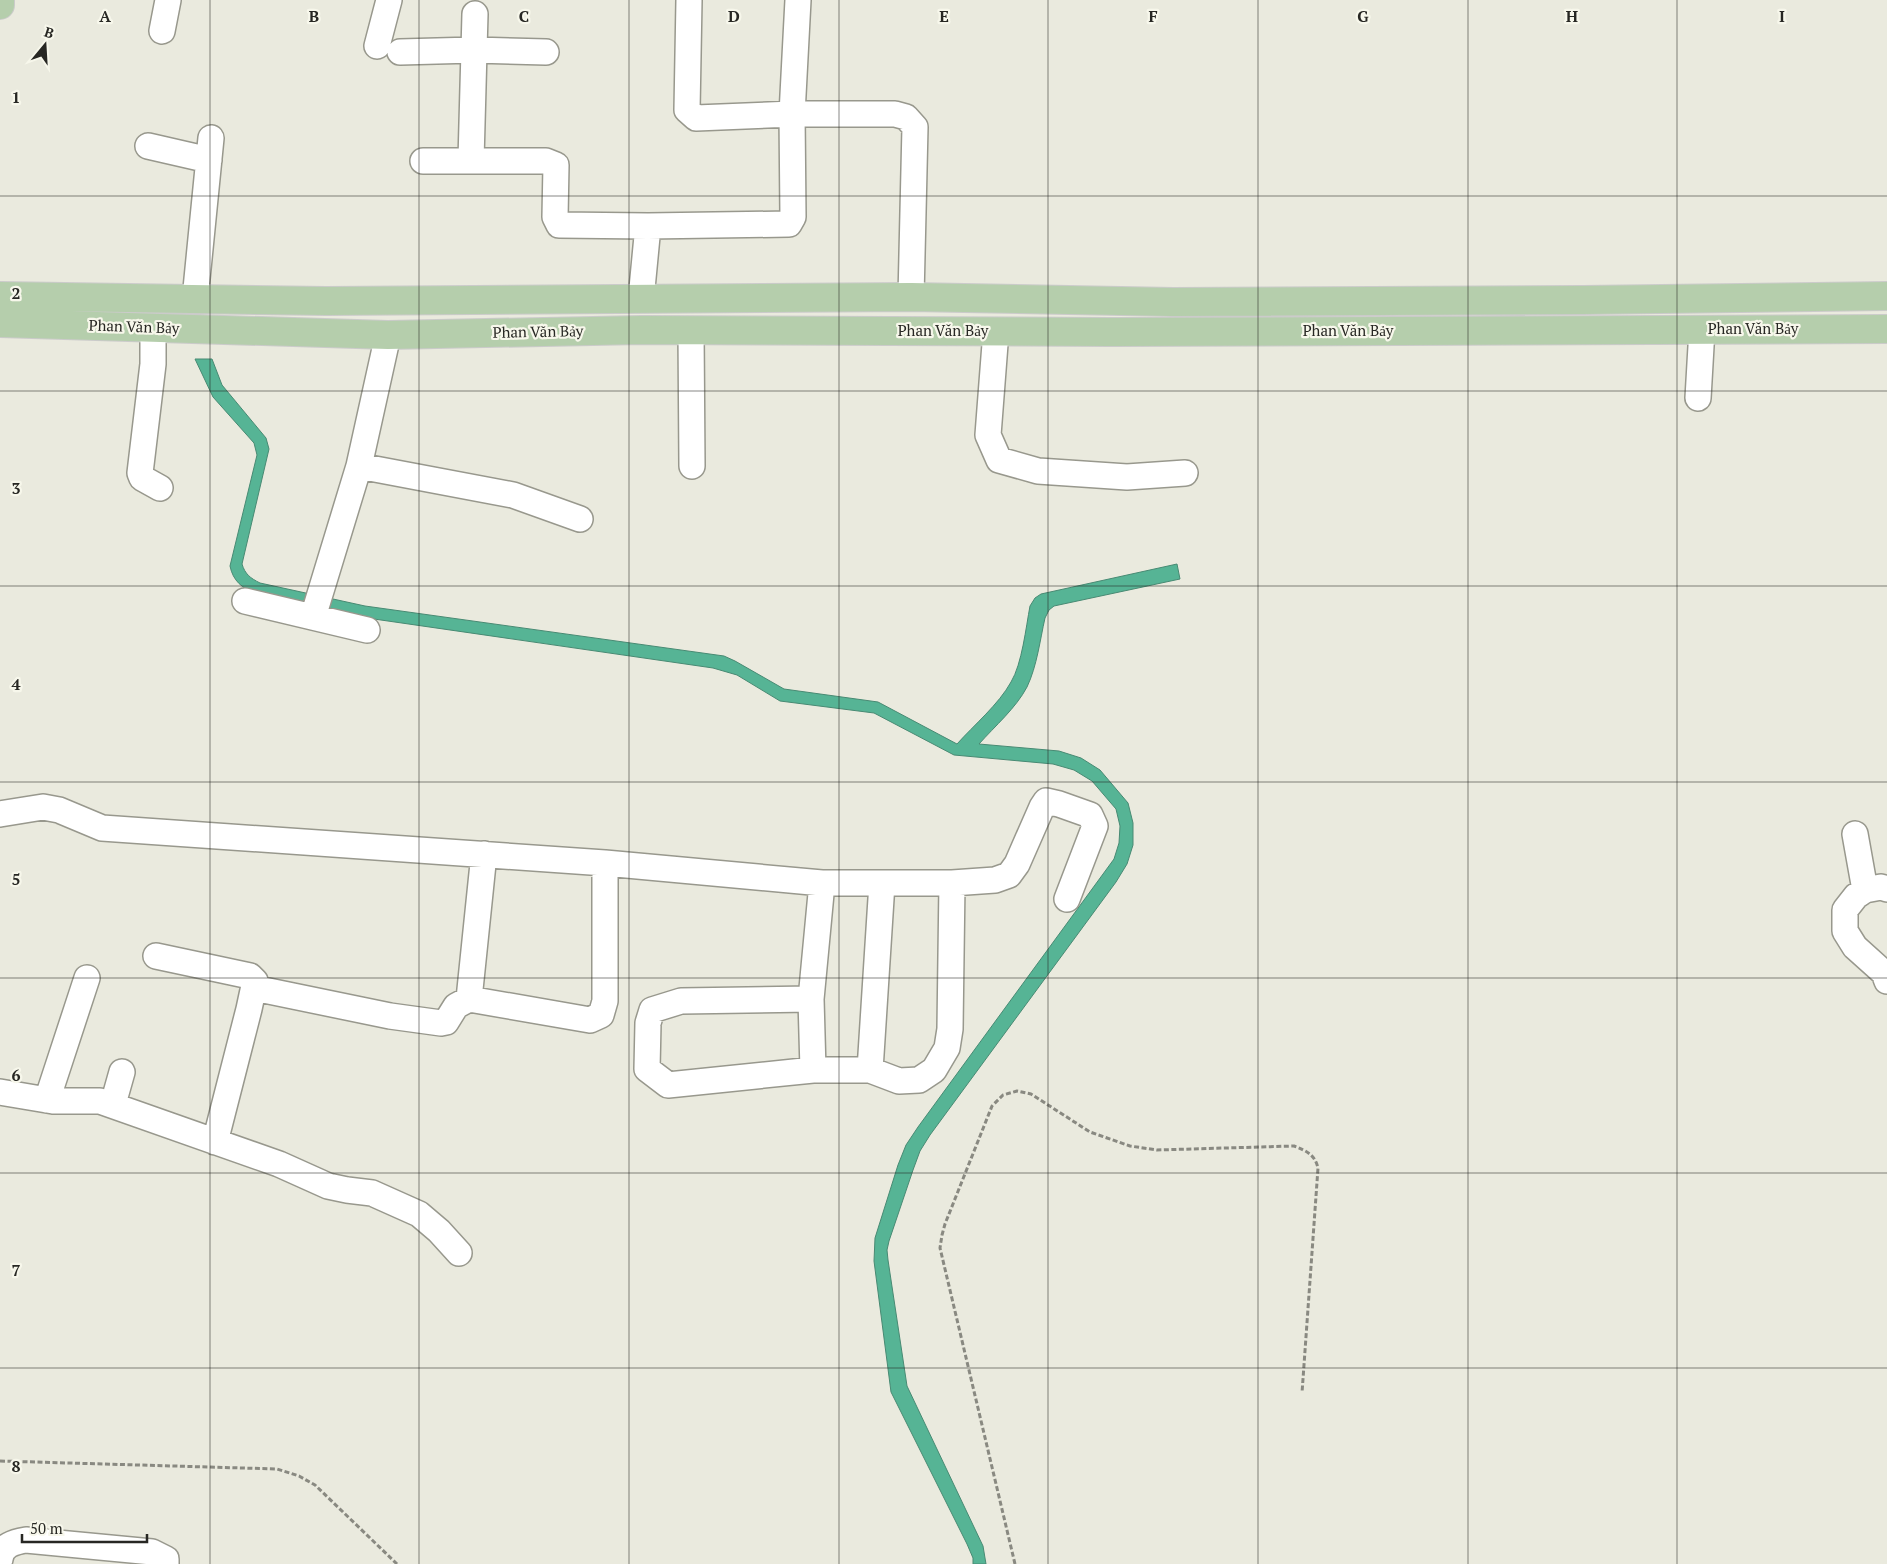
<svg xmlns="http://www.w3.org/2000/svg" width="1887" height="1564" viewBox="0 0 1887 1564" font-family="'PT Serif',serif">
  <rect width="100%" height="100%" fill="#eaeade"/>
  <path fill="#56b495" stroke="#488a73" d="M195 359H212L222 385 266 438 269 449 242 564C245 574 250 578 260 583L365 606 724 656 735 661 784 689 878 702 957 744C974 725 999 704 1011 682 1022 664 1026 627 1030 606L1035 598 1041 594 1177 564 1180 579 1054 606 1049 610 1045 618C1040 640 1037 666 1027 687 1016 708 995 726 979 744L1059 751 1081 758 1100 770 1128 803 1133 823V845L1127 864 1116 882 930 1135 920 1151 913 1170 889 1241 887 1250 888 1260 907 1386 983 1546 986 1564H973V1558L967 1544 891 1392 874 1261 875 1238 898 1165 906 1145 918 1127 1114 859 1119 843 1120 826 1116 809 1092 781 1074 770 1053 764 954 755 874 713 780 701 737 675 713 668 374 619 256 594C242 588 233 581 230 566L257 455 254 443 213 397Z"/>
  <g fill="none" stroke-linecap="round" stroke-linejoin="round">
    <defs>
      <path id="minor" d="M689 0 687 110 696 118 792 114H895L906 117 915 127 911 297
        M162 31 168 0
        M377 46 389 0
        M400 52 474 50 475 14
        M148 146 209 160
        M471 160 474 50 546 52
        M423 161H546L556 165 555 217 559 225 648 226
        M195 299 211 138
        M641 299 648 226 789 224 793 217 792 114 798 0
        M153 327V364L140 473 142 478 160 488
        M691 331 692 466
        M996 331 988 435 999 460 1038 471 1127 477 1185 473
        M1698 398 1702 329
        M359 466 513 495 580 519
        M245 601 367 630
        M313 617 359 466 388 335
        M0 814 43 807 59 810 102 828 605 863 822 883H952L995 880 1009 875 1017 864 1042 807 1046 801 1059 804 1090 815 1095 826 1067 899
        M1855 834 1865 890
        M822 883 811 999 813 1070H870L899 1081 919 1080 934 1070 947 1048 950 1029 952 883
        M1887 889 1881 887 1865 890 1856 896 1845 910V931L1855 947 1884 973 1887 981
        M156 956 250 976 255 981 249 1009 215 1142
        M254 988 390 1016 441 1023 446 1022 456 1006 469 999 590 1020 601 1015 605 1001V863
        M469 999 484 854
        M811 999 681 1001 652 1010 648 1023 647 1069 668 1085 813 1070
        M870 1070 882 883
        M0 1092 53 1101H100L279 1164 328 1186 347 1190 372 1193 419 1214 439 1231 459 1253
        M47 1100 87 978
        M113 1104 122 1072
        M0 1559C2 1545 14 1542 26 1540L152 1552 166 1559V1564"/>
      <path id="major" d="M0 5V0
        M0 296 326 301 911 297 1173 302 1583 300 1887 296
        M0 323 388 335 641 330 1111 332 1887 329"/>
    </defs>
    <use href="#minor" stroke="#98988d" stroke-width="28"/>
    <use href="#major" stroke="#cbcbca" stroke-width="30"/>
    <path stroke="#898981" stroke-width="3" stroke-dasharray="5 2.5" stroke-linecap="butt" d="M0 1461 277 1469 299 1476 315 1485 397 1564
      M1015 1564 940 1248 942 1235 945 1224 992 1106 1003 1095 1017 1091 1031 1094 1090 1132 1130 1146 1157 1150 1294 1146C1307 1151 1315 1155 1318 1168L1302 1393"/>
    <use href="#minor" stroke="#fff" stroke-width="25"/>
    <use href="#major" stroke="#b5ceac" stroke-width="28"/>
  </g>
  <path fill="none" stroke="#272723" stroke-width="1" stroke-opacity="0.55" d="M210 0V1564M419 0V1564M629 0V1564M839 0V1564M1048 0V1564M1258 0V1564M1468 0V1564M1677 0V1564M0 196H1887M0 391H1887M0 586H1887M0 782H1887M0 978H1887M0 1173H1887M0 1368H1887"/>
  <g text-anchor="middle" stroke-width="4.5" stroke-linejoin="round" paint-order="stroke">
    <g font-size="15" fill="#272723" stroke="#f7f7eb">
      <text transform="translate(134 327) rotate(2)" y="5">Phan Văn Bảy</text>
      <text x="1753" y="334">Phan Văn Bảy</text>
      <text x="943" y="336">Phan Văn Bảy</text>
      <text x="1348" y="336">Phan Văn Bảy</text>
      <text transform="translate(538 332) rotate(-1)" y="5">Phan Văn Bảy</text>
    </g>
  </g>
  <g font-size="16" text-anchor="middle" font-weight="bold" fill="#272723" stroke="#f7f7eb" stroke-width="4.5" stroke-linejoin="round" paint-order="stroke">
    <text x="105" y="22">A</text>
    <text x="314" y="22">B</text>
    <text x="524" y="22">C</text>
    <text x="734" y="22">D</text>
    <text x="944" y="22">E</text>
    <text x="1153" y="22">F</text>
    <text x="1363" y="22">G</text>
    <text x="1572" y="22">H</text>
    <text x="1782" y="22">I</text>
    <text x="16" y="103">1</text>
    <text x="16" y="299">2</text>
    <text x="16" y="494">3</text>
    <text x="16" y="690">4</text>
    <text x="16" y="885">5</text>
    <text x="16" y="1081">6</text>
    <text x="16" y="1276">7</text>
    <text x="16" y="1472">8</text>
  </g>
  <g transform="translate(45 45) rotate(18)" stroke="#f7f7eb" stroke-width="4" paint-order="stroke">
  <path d="M0-4L9 19L0 12L-9 19Z" fill="#272723"/>
  <text y="-8" font-size="14" font-weight="bold" text-anchor="middle" fill="#272723">B</text>
  </g>
  <path d="M22 1534v8h125v-8" fill="none" stroke="#272723" stroke-width="2.5"/>
  <text x="30" y="1534" font-size="15" fill="#272723" stroke="#f7f7eb" stroke-width="4" paint-order="stroke">50 m</text>
</svg>
